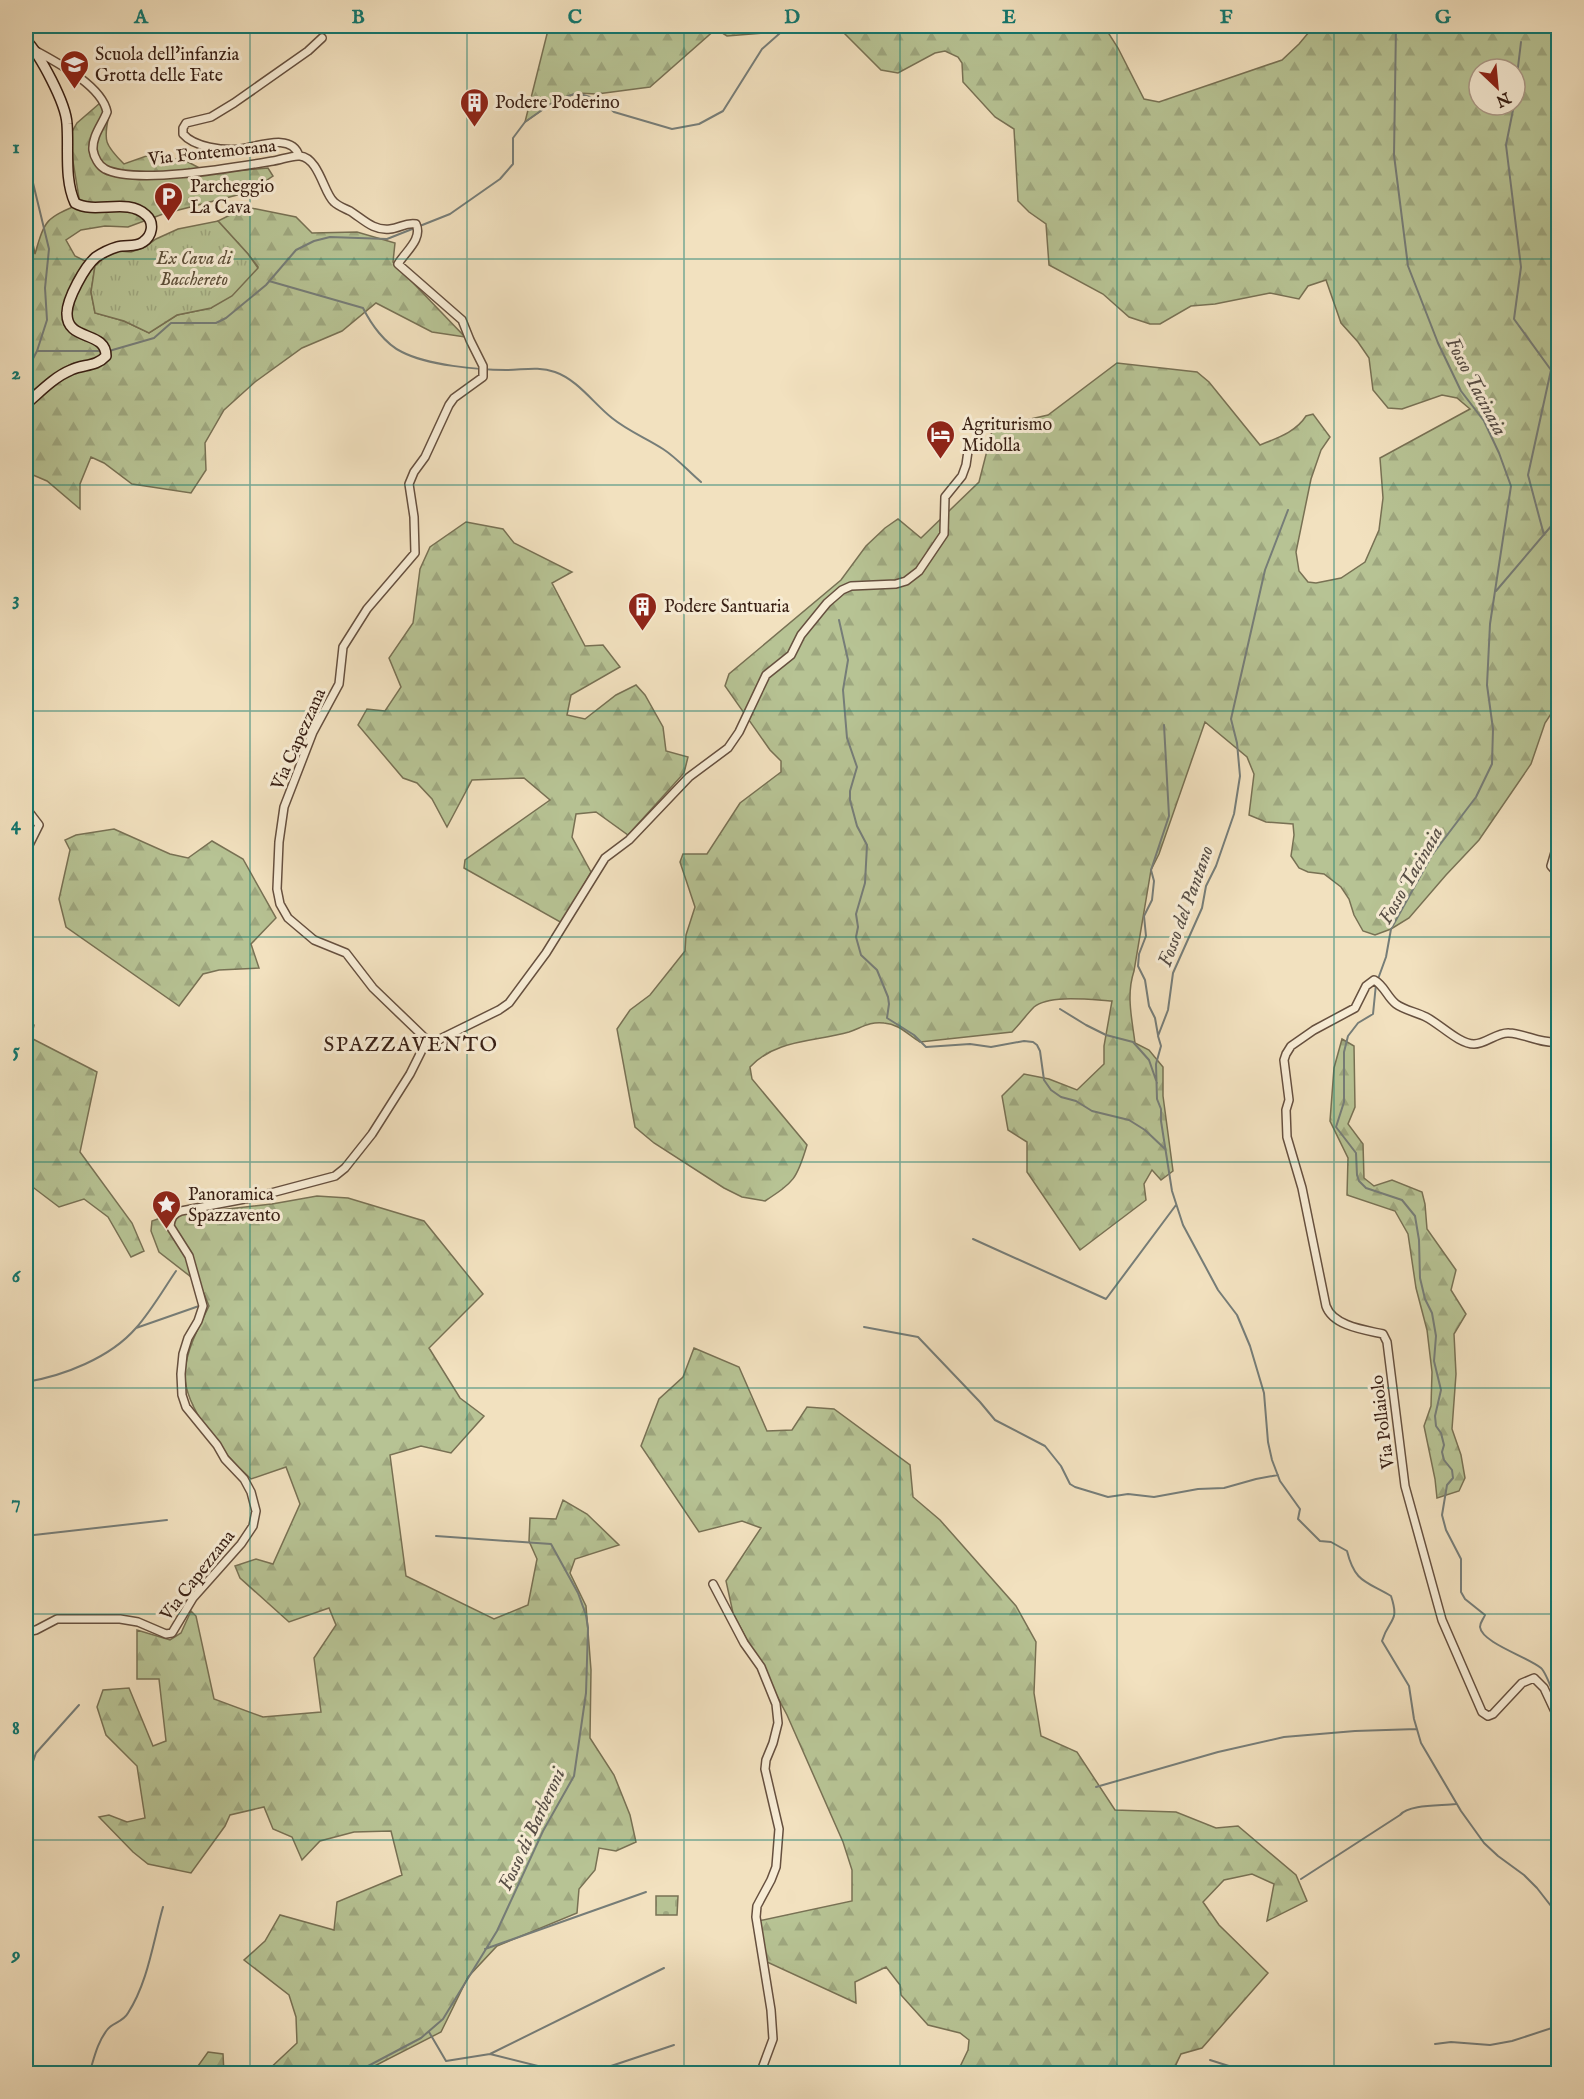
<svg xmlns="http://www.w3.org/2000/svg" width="1584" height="2099" viewBox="0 0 1584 2099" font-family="'IM FELL English',serif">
  <defs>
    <pattern id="forest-firs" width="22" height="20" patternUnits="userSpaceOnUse" patternTransform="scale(1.5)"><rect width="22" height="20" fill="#b7c394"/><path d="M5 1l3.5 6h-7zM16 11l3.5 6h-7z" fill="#9ea77f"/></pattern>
    <pattern id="cemetery-stones" width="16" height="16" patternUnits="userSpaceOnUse" patternTransform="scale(1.5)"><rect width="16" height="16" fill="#b7c394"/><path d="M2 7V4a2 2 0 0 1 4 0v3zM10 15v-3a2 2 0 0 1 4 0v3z" fill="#9ea77f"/></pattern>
    <pattern id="park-tufts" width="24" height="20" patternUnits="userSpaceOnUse" patternTransform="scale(1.5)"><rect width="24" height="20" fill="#b7c394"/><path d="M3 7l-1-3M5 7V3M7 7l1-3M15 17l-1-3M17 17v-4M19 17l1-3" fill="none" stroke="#9ea77f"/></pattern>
  </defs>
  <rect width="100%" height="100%" fill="#f2e1bf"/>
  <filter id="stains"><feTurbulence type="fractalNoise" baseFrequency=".00333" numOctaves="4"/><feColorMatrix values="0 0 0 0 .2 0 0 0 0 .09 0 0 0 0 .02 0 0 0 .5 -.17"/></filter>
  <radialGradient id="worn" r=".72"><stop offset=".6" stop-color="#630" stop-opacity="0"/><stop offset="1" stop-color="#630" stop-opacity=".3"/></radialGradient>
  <path fill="url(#forest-firs)" stroke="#787154" stroke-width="1.5" fill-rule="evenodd" d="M549 26H788L775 32 727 36 716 29 650 87 597 94 577 93 555 101 525 122Z
    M837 26H1104L1118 48 1144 99 1159 102 1282 60 1299 44 1314 26H1558V703L1545 723 1531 764 1479 840 1446 875 1409 918 1391 929 1375 935 1363 931 1354 915 1349 899 1341 887 1324 874 1308 872 1299 868 1291 856 1294 835 1293 824 1266 822 1249 815 1254 774 1247 757 1205 722 1159 854 1151 870 1134 971C1126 995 1132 1019 1135 1043L1149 1050 1163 1067V1096L1173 1171 1161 1180 1152 1170 1144 1184 1146 1200 1080 1250 1027 1172V1142L1008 1130 1002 1096 1024 1074 1049 1079 1077 1090 1104 1064V1046L1112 1001C1093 1000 1049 994 1034 1007 1026 1015 1020 1024 1012 1032L920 1042C907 1034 899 1024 884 1023 870 1021 861 1028 849 1032 815 1042 776 1039 750 1067L752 1079 807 1145C797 1179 794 1182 765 1201L742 1197 724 1188 654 1143 635 1127 617 1029 630 1010 650 995 685 951 686 935 695 907 680 862 683 854H707L740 803 781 772V761L770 750 725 686 729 674 841 580 866 546 885 528 898 519 921 538 979 482 992 431 1022 421 1048 415 1117 363 1197 372 1209 382 1260 445C1277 438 1296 432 1306 416L1313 414 1330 437 1321 450 1311 479 1296 552 1299 571 1308 582 1316 583 1341 578 1365 562 1379 530 1383 498 1380 458 1470 409 1457 398 1442 395 1402 409 1388 408 1373 390 1369 358 1358 342 1341 323 1326 280 1308 286 1299 299 1270 293 1215 304 1191 306 1160 324H1150L1129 317 1103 294 1049 265 1046 224 1029 212 1018 201 1014 129 995 117 963 82 962 63 958 57 945 51 935 53 898 73 881 70ZM1479 69H1515V105H1479Z
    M100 103 109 115C103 141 105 145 124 164L152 154 188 162 209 173 268 168 273 176 249 192 163 214 128 227 105 226 81 230 66 240 75 256 95 266 91 292 95 313 124 321 149 333 177 315 211 308 258 267 248 254 218 221 246 207 296 217 312 233 357 232 395 243 393 262 465 337 432 332 376 303 342 331 302 348 255 382 224 410 205 443 206 470 191 493 132 484 104 463 91 457 80 484V509L47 481 26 472V217L28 219 35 254C45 219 46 218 80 204L69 137 77 123Z
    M466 522 503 529 514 543 572 572 552 583 585 646 603 645 620 667 571 695 567 715 585 719 616 695 636 685 645 695 663 727 666 751 688 757 684 773 628 835 596 812 576 814 572 837 591 872 562 923 464 868 465 860 550 800 524 778 472 780 447 827 432 799 417 783 403 778 358 725 367 709 385 711 401 687 389 658 413 623 420 569 430 547Z
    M114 829 170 854 188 858 212 841 243 859 276 918 251 944 259 968 219 970 203 974 179 1006 66 927 59 899 70 850 65 840 76 835Z
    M26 1019 34 1025 31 1038 97 1072 80 1152 132 1223 144 1251 131 1257 108 1217 84 1199 59 1207 26 1182Z
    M1342 1039 1354 1046 1355 1107 1348 1124 1363 1144 1364 1178 1374 1186 1392 1180 1422 1192 1425 1204 1427 1229 1456 1270 1451 1290 1466 1314 1454 1334 1456 1374 1452 1429 1461 1455 1465 1478 1459 1491 1437 1498 1435 1479 1424 1426 1431 1406 1432 1372 1427 1330 1416 1288 1408 1234 1395 1211 1347 1195 1348 1158 1330 1121 1334 1068Z
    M317 1196 348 1198 424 1221 483 1294 429 1348 460 1398 484 1416 451 1453 421 1446 390 1455 406 1576 494 1619 528 1605 537 1559 529 1541 530 1518 556 1519 563 1500 587 1514 619 1545 575 1559 570 1573 586 1606 591 1670 590 1738 614 1775 630 1815 636 1842 616 1851 599 1848 595 1870 579 1889 577 1913 497 1946 468 1977 441 2032 361 2073H265L297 2043 296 2017 289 1995 244 1960 265 1941 280 1915 334 1930 337 1902 402 1875 391 1831 354 1832 320 1841 302 1860 292 1837 273 1829 264 1807 230 1815 225 1826 191 1873 148 1864 133 1852 99 1817 109 1815 127 1822 145 1818 137 1766 106 1735 97 1707 103 1690 129 1688 153 1746 166 1741 159 1679H137V1630L170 1640 181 1633 191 1611 196 1616 214 1699 263 1717 321 1712 314 1658 336 1625 329 1608 289 1622 240 1578 235 1566 256 1559 273 1564 300 1504 286 1467 251 1479C226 1456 182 1407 185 1371 187 1348 199 1327 209 1306L200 1284 159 1252 151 1231 152 1221 166 1216 272 1204Z
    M694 1348 739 1367 767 1431 792 1430 807 1407 834 1409 910 1465 913 1497 940 1520 1016 1606 1036 1642 1034 1693 1041 1736 1077 1752 1115 1810 1176 1812 1216 1828 1238 1826 1296 1875 1307 1901 1267 1921 1274 1884 1252 1874 1224 1880 1203 1902 1219 1925 1268 1973 1202 2048 1181 2054 1172 2073H957L968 2050 969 2040 960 2033 928 2025 901 1995 900 1985 886 1967 855 1982 856 2003 767 1962 758 1921 852 1901V1870L843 1842 787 1715 733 1613 726 1581 761 1528 742 1521 699 1532 641 1446 659 1399 683 1377Z
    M208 2052 223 2054 224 2073H193Z"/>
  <path fill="url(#cemetery-stones)" stroke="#787154" stroke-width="1.5" d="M656 1896H678L677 1915H656Z"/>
  <path fill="url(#park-tufts)" stroke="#787154" stroke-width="1.5" d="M218 221 248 254 258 268 232 296 211 308 177 315 149 333 124 321 95 313 91 292 95 266 104 258 118 251 131 252 145 247 156 239 178 229Z"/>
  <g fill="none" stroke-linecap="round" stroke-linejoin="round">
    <path stroke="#767d78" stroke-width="2" d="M1515 92 1521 42
      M1514 105 1506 145 1521 267 1514 319 1551 370
      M26 154 49 249 45 288 47 320 37 351 26 372
      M269 281 363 308C371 324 385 344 402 352 427 365 478 370 506 370 523 370 538 366 555 372 578 380 594 404 612 418 628 431 646 438 663 449 677 458 689 472 701 482
      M37 351H103
      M109 351 154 338 171 323H216L226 318 266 285 296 250 314 241 330 237 387 239 450 214 500 179 513 164V138L525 122 555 101 577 93 600 100 614 112 672 129 699 124 723 111 762 49 788 26
      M1288 510 1265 570 1231 719 1237 743 1240 776 1234 814 1216 866 1206 886 1202 908 1173 973 1168 1010 1158 1036 1161 1046 1156 1064 1157 1099 1161 1109V1121L1172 1191 1183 1225 1218 1290 1237 1315 1250 1346 1264 1393 1268 1442 1272 1460 1280 1481 1300 1509 1298 1519 1320 1541 1331 1542 1347 1551C1355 1583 1366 1581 1391 1596 1400 1623 1389 1618 1382 1641L1409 1686 1414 1719 1421 1743 1461 1811 1484 1843 1498 1856 1524 1875 1537 1888 1551 1906 1558 1922
      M1544 535 1528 475 1551 370 1555 320 1558 312
      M1496 591 1558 518
      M839 620 848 660 843 690 847 738 857 767 850 791V800L857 826 867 845 865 883 856 914 858 927 856 937 861 955 877 970 888 997 889 1004 887 1018 914 1035 926 1047 970 1044 991 1047 1024 1041 1033 1042 1037 1045 1040 1051 1044 1080 1051 1090 1061 1097 1076 1101 1092 1111 1129 1120 1145 1130 1165 1149
      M1378 979 1386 957 1391 929 1432 855 1476 797 1492 764 1493 729 1487 685 1490 624 1511 486 1499 453 1484 421 1461 391 1438 343 1408 266 1394 155 1396 26
      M1376 984 1373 1014 1358 1023 1348 1036 1344 1052V1102L1336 1127 1356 1153 1357 1175 1359 1181 1366 1188 1402 1200 1415 1216 1419 1240 1420 1278 1425 1299 1432 1313 1436 1336 1434 1361 1441 1390 1435 1416 1436 1426 1441 1433 1444 1445 1442 1452 1444 1460 1452 1470 1453 1478 1447 1485 1442 1515 1446 1530 1461 1559V1592L1465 1599 1485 1615C1483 1620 1480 1622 1480 1627 1482 1643 1528 1657 1541 1668 1547 1673 1554 1697 1558 1705
      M1060 1009 1086 1025 1106 1035 1133 1042 1149 1060 1157 1083
      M1158 1035 1155 1018 1149 1006 1145 980 1138 966 1139 954 1146 936 1144 916 1152 900 1154 881 1151 870 1169 816 1164 725
      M973 1239 1106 1299 1176 1205
      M864 1327 918 1337 980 1402 995 1420 1045 1446 1061 1466 1070 1484 1075 1487 1108 1497 1128 1494 1154 1497 1198 1489 1224 1488 1256 1479 1278 1475
      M136 1328 199 1306
      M26 1382C63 1376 110 1358 136 1328 151 1311 163 1290 176 1271
      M26 1534 34 1535 167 1520
      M1553 1693 1558 1658
      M26 1781 36 1753 79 1705
      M1096 1787 1218 1752 1284 1737 1355 1731 1417 1729
      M1301 1879 1400 1815C1409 1804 1441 1806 1456 1804
      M485 1949 646 1892
      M429 2032 446 2061 490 2054 664 1968
      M1435 2044 1451 2042 1490 2045 1512 2041 1558 2026
      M490 2054 570 2074
      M1210 2060 1254 2074
      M89 2074C94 2059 97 2043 107 2030 112 2023 123 2022 128 2013 148 1982 153 1942 163 1907
      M353 2074 421 2038 443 2019 497 1931 543 1831 574 1776 586 1693 588 1628 586 1615 578 1593 551 1544 436 1536
      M587 2074 674 2045"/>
    <defs>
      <path id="street" d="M36 51C58 63 102 86 107 112 102 125 92 136 93 150 94 157 99 166 105 169 135 185 237 167 273 161 281 160 292 155 300 156 319 158 324 194 334 202 338 206 344 208 350 211 363 219 373 231 390 229 400 228 406 222 416 224 423 239 405 252 398 264L462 320 470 340 483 366V377L454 398 449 405 425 457 414 472 409 484 414 517 415 553 367 609 343 647 339 684 313 732 284 807 279 842 277 889 280 904 288 918 314 940 346 953 373 988 427 1040 434 1042 499 1010 509 1003 546 953 605 858 629 840 689 777 728 748 739 732 766 675 791 655 801 635 827 603 842 590 851 586 896 584 906 581 919 571 944 534 945 497 962 476 966 465 968 451
        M299 156C292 132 257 147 240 149 223 151 194 147 183 134V128L186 123 211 117 234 103 308 51 322 38
        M26 808 39 825 26 851
        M1558 847 1556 849 1551 866 1558 874
        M1558 1042C1541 1044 1526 1034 1509 1033 1497 1032 1486 1044 1474 1044 1459 1044 1440 1024 1426 1017 1416 1012 1404 1010 1396 1004 1387 997 1384 985 1374 980L1366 986 1355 1008 1314 1030 1291 1046 1286 1054 1284 1060 1289 1100 1286 1110 1287 1137 1302 1188 1326 1306C1333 1326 1365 1330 1383 1334L1387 1342 1405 1486 1442 1620 1482 1712 1488 1716 1493 1714 1522 1683 1534 1678 1544 1688 1558 1718
        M713 1584 744 1643 761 1667 776 1704 778 1723 773 1743 766 1760 765 1769 779 1829 776 1867 771 1880 757 1906 756 1917 771 2010 773 2039 760 2074
        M26 1632 36 1630 57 1619H120L138 1622 166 1634 172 1633 193 1598 241 1544 253 1526 256 1511 251 1492 244 1479 225 1459 217 1445 186 1407 182 1395 181 1374 183 1354 188 1338 198 1321 203 1306 189 1256 170 1226C171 1218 173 1214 181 1211L256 1197 335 1176 345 1168 372 1134 410 1074 427 1040"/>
      <path id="secondary" d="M26 40C40 55 66 103 67 124 69 149 64 179 75 203 96 215 127 197 146 215 155 223 152 236 143 242 135 248 125 244 117 247 110 249 102 253 96 257 85 266 67 299 67 313 66 342 106 330 106 356 96 367 83 364 71 370 54 377 40 392 26 404"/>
    </defs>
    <use href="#street" stroke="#66503f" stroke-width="10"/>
    <use href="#secondary" stroke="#381f14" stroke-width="12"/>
    <use href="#street" stroke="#f7ecd5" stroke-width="7"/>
    <use href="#secondary" stroke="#f7ecd5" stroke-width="9"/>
  </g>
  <path fill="none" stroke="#0f766e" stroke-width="1.5" stroke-opacity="0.55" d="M250 26V2074M467 26V2074M684 26V2074M900 26V2074M1117 26V2074M1334 26V2074M26 259H1558M26 485H1558M26 711H1558M26 937H1558M26 1162H1558M26 1388H1558M26 1614H1558M26 1840H1558"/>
  <defs>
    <symbol id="school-pin" viewBox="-11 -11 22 30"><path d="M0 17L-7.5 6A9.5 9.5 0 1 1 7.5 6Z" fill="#8f2418" stroke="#f7ecd5"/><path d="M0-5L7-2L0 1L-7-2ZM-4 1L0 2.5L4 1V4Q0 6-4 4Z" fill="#fff"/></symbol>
    <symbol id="building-pin" viewBox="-11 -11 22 30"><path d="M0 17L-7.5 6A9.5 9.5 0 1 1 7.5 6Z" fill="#8f2418" stroke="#f7ecd5"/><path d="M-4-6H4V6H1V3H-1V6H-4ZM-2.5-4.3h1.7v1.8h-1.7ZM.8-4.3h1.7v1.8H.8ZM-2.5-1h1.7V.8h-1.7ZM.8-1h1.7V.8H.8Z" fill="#fff"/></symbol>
    <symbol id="parking-pin" viewBox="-11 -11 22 30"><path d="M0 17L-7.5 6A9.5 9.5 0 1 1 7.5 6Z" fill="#8f2418" stroke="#f7ecd5"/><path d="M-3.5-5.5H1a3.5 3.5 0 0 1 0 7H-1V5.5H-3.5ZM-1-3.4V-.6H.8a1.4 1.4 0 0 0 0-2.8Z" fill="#fff"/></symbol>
    <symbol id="hotel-pin" viewBox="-11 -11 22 30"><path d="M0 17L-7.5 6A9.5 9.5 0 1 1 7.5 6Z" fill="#8f2418" stroke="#f7ecd5"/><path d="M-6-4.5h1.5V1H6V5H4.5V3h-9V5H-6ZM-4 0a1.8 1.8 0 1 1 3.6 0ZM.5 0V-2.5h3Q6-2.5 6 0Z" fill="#fff"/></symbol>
    <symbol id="sight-pin" viewBox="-11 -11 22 30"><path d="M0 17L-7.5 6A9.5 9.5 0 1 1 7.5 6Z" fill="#8f2418" stroke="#f7ecd5"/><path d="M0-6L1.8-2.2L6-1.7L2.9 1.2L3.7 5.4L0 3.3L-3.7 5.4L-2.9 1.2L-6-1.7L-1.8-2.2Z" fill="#fff"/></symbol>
  </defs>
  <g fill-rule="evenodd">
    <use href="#school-pin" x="58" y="48" width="33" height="45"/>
    <use href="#building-pin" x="458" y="86" width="33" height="45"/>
    <use href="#parking-pin" x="152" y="180" width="33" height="45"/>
    <use href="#hotel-pin" x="924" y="418" width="33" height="45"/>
    <use href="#building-pin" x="626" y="590" width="33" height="45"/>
    <use href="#sight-pin" x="150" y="1188" width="33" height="45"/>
  </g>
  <g text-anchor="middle" stroke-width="6" stroke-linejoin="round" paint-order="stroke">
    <g font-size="18" fill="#381f14" stroke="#f7ecd5" text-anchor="start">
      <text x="95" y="60">Scuola dell'infanzia<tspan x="95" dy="21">Grotta delle Fate</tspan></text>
      <text x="495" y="108">Podere Poderino</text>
      <text x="190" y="192">Parcheggio<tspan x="190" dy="21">La Cava</tspan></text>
      <text x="962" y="430">Agriturismo<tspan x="962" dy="21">Midolla</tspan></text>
      <text x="664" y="612">Podere Santuaria</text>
      <text x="188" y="1200">Panoramica<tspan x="188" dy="21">Spazzavento</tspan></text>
    </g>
    <g font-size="18" fill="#381f14" stroke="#f7ecd5">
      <text transform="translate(212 152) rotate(-6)" y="6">Via Fontemorana</text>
      <text transform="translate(298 739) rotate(-66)" y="6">Via Capezzana</text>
      <text transform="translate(1382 1422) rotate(-97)" y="6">Via Pollaiolo</text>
      <text transform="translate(197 1575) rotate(-52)" y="6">Via Capezzana</text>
    </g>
    <g font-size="18" font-style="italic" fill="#5e503a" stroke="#f7ecd5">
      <text x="194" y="264">Ex Cava di<tspan x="194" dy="21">Bacchereto</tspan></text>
    </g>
    <g font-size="20" font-style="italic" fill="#574e46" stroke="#f7ecd5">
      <text transform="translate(1477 386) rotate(62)" y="7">Fosso Tacinaia</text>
      <text transform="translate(1410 875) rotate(-60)" y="7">Fosso Tacinaia</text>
      <text transform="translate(1185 906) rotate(-70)" y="7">Fosso del Pantano</text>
      <text transform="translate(531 1829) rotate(-65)" y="7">Fosso di Barberoni</text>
    </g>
    <g font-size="21" letter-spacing="1.5" fill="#381f14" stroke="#f7ecd5">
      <text x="411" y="1051">SPAZZAVENTO</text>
    </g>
  </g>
  <rect width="1584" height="2099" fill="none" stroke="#f2e1bf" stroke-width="66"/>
  <g transform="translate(1497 87) rotate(154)"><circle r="28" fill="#f7ecd5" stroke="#ab9a88" stroke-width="1.5"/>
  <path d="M0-4.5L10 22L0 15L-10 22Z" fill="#8f2418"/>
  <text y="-9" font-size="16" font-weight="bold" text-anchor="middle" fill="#381f14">N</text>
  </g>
  <rect x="33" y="33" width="1518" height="2033" fill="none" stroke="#0f766e" stroke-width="2"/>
  <g font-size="20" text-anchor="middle" font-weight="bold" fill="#0f766e">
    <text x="141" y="23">A</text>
    <text x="358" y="23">B</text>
    <text x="575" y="23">C</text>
    <text x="792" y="23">D</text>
    <text x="1009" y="23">E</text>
    <text x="1226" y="23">F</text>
    <text x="1443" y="23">G</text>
    <text x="16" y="153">1</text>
    <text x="16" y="379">2</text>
    <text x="16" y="605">3</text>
    <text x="16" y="830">4</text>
    <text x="16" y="1056">5</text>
    <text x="16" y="1282">6</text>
    <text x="16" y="1508">7</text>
    <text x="16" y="1734">8</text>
    <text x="16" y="1960">9</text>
  </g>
  <rect width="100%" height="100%" filter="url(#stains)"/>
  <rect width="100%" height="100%" fill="url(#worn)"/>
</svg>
